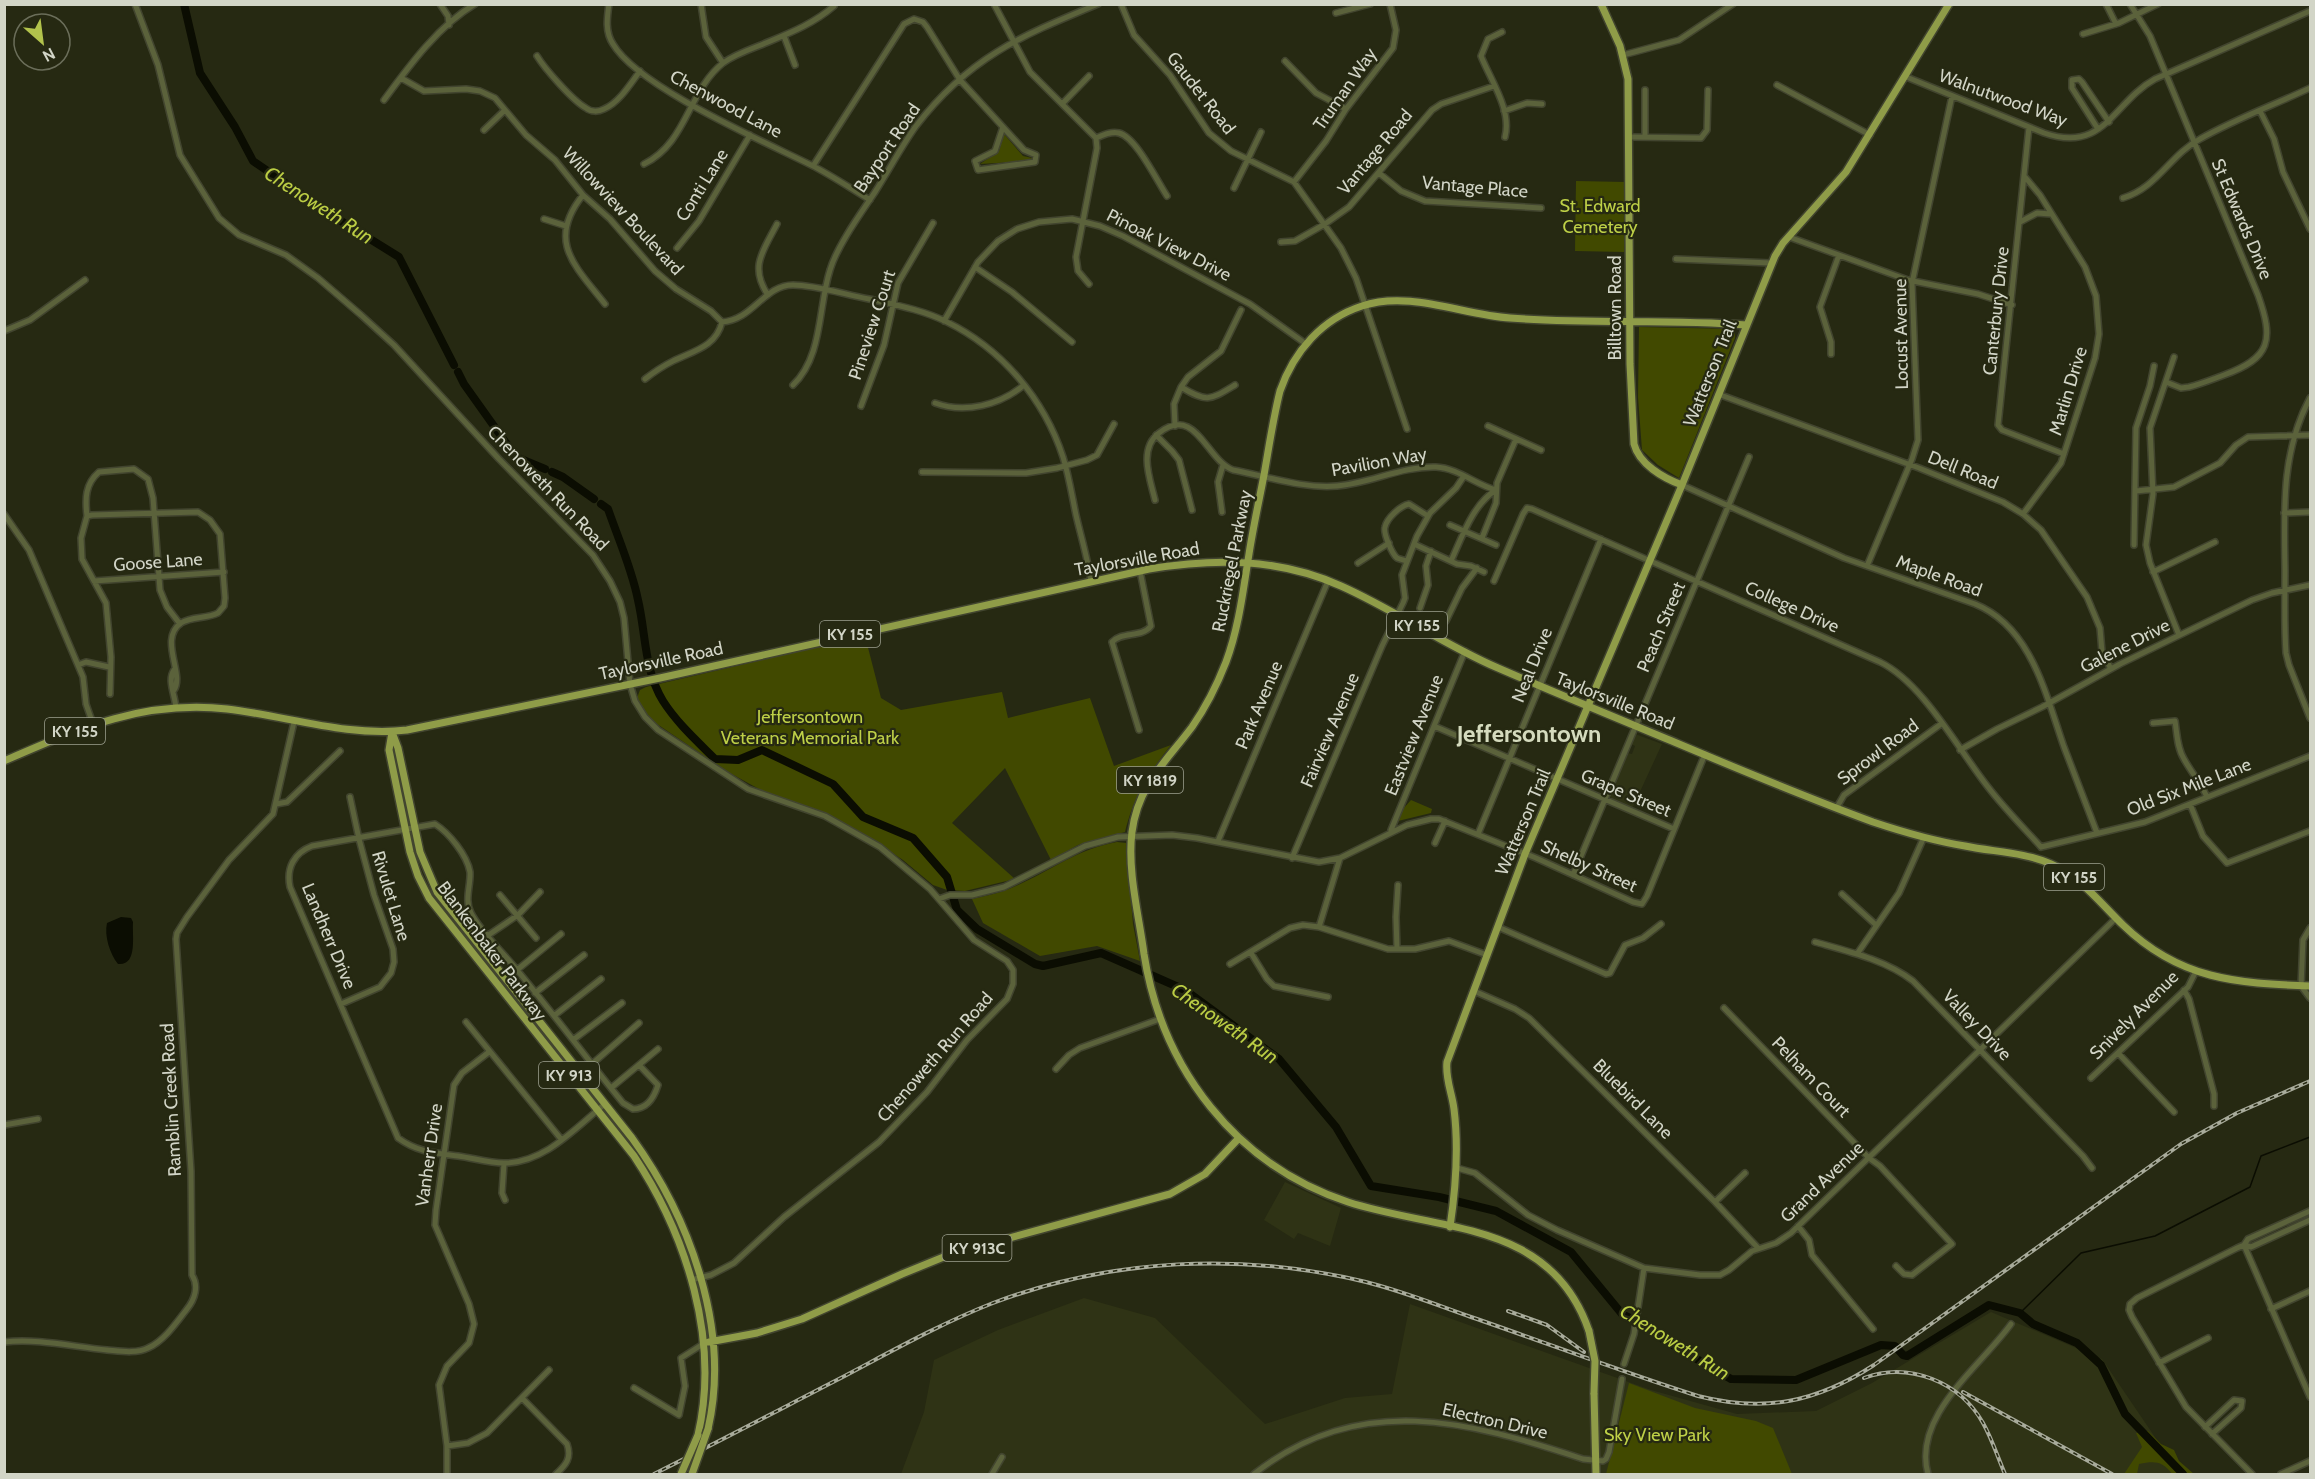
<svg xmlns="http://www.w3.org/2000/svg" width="2315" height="1479" viewBox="0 0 2315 1479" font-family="Cabin,sans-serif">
  <rect width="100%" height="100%" fill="#262912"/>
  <path fill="#2f3315" d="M1635 734 1662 744 1632 809 1608 799 1627 753 1632 754 1635 746 1631 744Z
    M1285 1182 1341 1208 1330 1246 1298 1233 1294 1239 1264 1220Z
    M1084 1298 1155 1318 1265 1424 1345 1398 1392 1394 1410 1304 1651 1390 1737 1414 1816 1411 1872 1383 1991 1312 2102 1359 2180 1474H901L924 1412 934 1360 998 1330Z"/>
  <path fill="#414900" d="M1004 134 1023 156 1032 158V161L980 164 999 151Z
    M1576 181 1626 182 1624 252 1575 251Z
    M1639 327 1735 329V338L1679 478 1658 465 1642 450 1638 397Z
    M865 636 881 698 901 710 1002 692 1008 718 1090 698 1114 766 1171 745C1147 776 1135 793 1125 832L1078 845 1051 860 1005 768 952 823 1015 879 965 891 947 890 933 885 903 860 857 830 818 810 772 796 728 772 654 722 641 707 637 698 640 690 646 687Z
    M1411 800 1432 809 1431 813 1398 821 1403 809Z
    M1117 842 1126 843 1133 924 1140 961 1097 946 1040 956 983 923 972 899C984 896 997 894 1009 889 1046 874 1076 849 1117 842Z
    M1629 1383 1695 1408 1756 1421 1773 1428 1792 1474H1606Z
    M2148 1431 2161 1444 2174 1450 2179 1461 2194 1474H2172C2162 1461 2155 1461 2139 1464L2137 1474H2124L2142 1447 2136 1433Z"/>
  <path fill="#0b0d02" d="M121 917 131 918 133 922C132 936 138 966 118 964 110 954 104 936 107 923Z"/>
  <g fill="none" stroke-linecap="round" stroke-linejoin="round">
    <path stroke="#0b0d02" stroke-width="1.5" d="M2020 1313 2081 1253 2155 1236 2250 1187 2261 1156 2310 1137"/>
    <path stroke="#0b0d02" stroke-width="8" d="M184 4 200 73 235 127 253 161 341 221 399 257 454 365
      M458 372 464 384 516 457 545 469
      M552 472 563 477 594 499
      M601 504 608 509C618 538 632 569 638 600 646 634 644 670 663 701 677 723 697 741 715 759L738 760 762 750 833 784 863 817 913 838 947 877 957 910 977 929 1035 964 1043 966 1101 953 1185 990 1279 1059 1336 1127 1371 1186 1439 1197 1496 1211 1571 1252 1622 1314 1651 1328 1664 1340 1731 1379 1796 1380 1881 1345 1895 1346 1903 1355 1907 1356 1989 1305 2020 1313 2033 1324 2077 1343 2101 1365 2125 1414 2183 1474"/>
    <defs>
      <path id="minor" d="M135 4 158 65 180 155 219 218 239 235 286 255 318 278 361 315 394 345 499 459 593 555 610 581 620 602 624 618 630 684 635 701 645 717 658 730 748 789 825 816 880 847 930 889 974 940 1007 961 1013 970V984L1007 999 967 1040 927 1092 879 1142 784 1217 734 1263 711 1275 691 1280
        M440 4 448 16 449 25
        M609 4C607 18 605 32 613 44 638 87 763 141 811 165 831 175 850 188 870 200
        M701 4 706 37 723 63
        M994 4 1030 72 1096 138 1097 148 1076 257 1078 271 1089 284
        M1121 4 1134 35 1170 75 1209 133 1231 151 1294 182 1341 248 1356 278 1407 429
        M2106 4 2116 24
        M2130 4 2150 36 2258 295C2274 340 2271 358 2224 375 2213 379 2201 384 2189 387L2181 388 2166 382
        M1336 13 1370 4
        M1502 32 1488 39 1481 56C1491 81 1512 110 1505 137
        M2083 34 2119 23 2158 4
        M784 36 795 65
        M1623 55 1679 40 1733 4
        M537 56C545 69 573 101 586 108 591 112 598 112 604 109 619 103 631 83 640 71
        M1285 61 1316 93 1346 109
        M1904 76 2044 133C2105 154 2113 102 2155 79L2310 11
        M401 78 424 91 466 89 480 91 495 98 526 135 555 160 583 195 610 219 655 271 676 289 711 311 722 322C753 320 764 285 793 285 816 285 846 295 869 299 896 305 923 310 947 322 1002 349 1044 399 1063 457 1069 476 1072 496 1076 515 1081 537 1088 559 1091 582
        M1777 85 1870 135
        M384 100C409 66 438 26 475 4
        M1062 104 1089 76
        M1504 111 1527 103 1542 104
        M2260 111 2274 139 2283 172 2310 229
        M2029 127 1998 425 2002 430 2064 454
        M2098 129 2072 88V80L2079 79 2082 82 2109 122
        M484 130 505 110
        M1630 137 1701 138 1707 130 1708 90
        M1645 137V90
        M1096 138C1103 135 1111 131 1119 133 1136 137 1157 181 1167 196
        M644 164C687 143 688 91 723 63 734 55 748 50 761 45 787 34 812 25 834 6
        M813 166 904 24 914 19 923 22 927 27 960 80 1024 150 1036 155 1035 162 978 170 975 161 995 151 1003 127
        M1379 173 1401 191 1425 201 1541 208
        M1294 182 1326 141 1346 109 1393 48 1396 30 1390 4
        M1234 188 1261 132
        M583 195C546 241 575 266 605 304
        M2123 198C2157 188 2170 155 2200 139 2235 119 2274 105 2310 88
        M544 219 566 226
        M2020 222 2037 213 2051 214
        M1789 237 1908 280 1978 294 2012 305
        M1281 242 1295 241 1325 224 1349 207 1432 110 1441 104 1494 86
        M677 248 699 221 750 135
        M1676 259 1771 263
        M975 267 1012 292 1072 342
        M768 295C749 267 763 251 777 224
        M944 321 978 262 998 241 1017 229 1039 222 1072 219 1100 226 1123 236 1250 304 1306 344
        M4 331 30 320 85 280
        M1831 354V342L1820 307 1839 255
        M2174 357 2150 428 2153 494 2146 545 2150 563 2179 635
        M645 379C654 372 663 366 673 361 693 351 716 347 722 322
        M793 385C823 357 818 307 830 270 837 246 861 213 875 192 889 170 901 147 916 126 969 57 1021 36 1098 4
        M1181 387C1207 403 1210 400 1235 385
        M1718 394 1919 468 2003 502 2023 514 2041 530 2087 597 2100 628 2102 652 2111 669
        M2310 398C2281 452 2284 510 2285 570 2285 597 2284 625 2286 653L2289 665 2310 718
        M935 403C965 414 1000 405 1024 385
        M861 406 884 345 898 283 933 223
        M1175 426 1174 404 1181 387 1188 377 1221 351 1241 310
        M1488 426 1541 450
        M1156 435 1172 451 1179 460 1192 510
        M922 472 1026 473 1057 468 1087 460 1097 455 1114 424
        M1682 485 1844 558 1975 604C2032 627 2046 696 2064 747 2075 776 2086 804 2097 833
        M2136 491 2174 487 2220 463 2236 445 2248 437 2310 435
        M1155 500C1150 479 1138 449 1159 433 1196 404 1206 460 1233 470 1266 476 1303 489 1337 486 1371 483 1402 466 1436 467 1458 468 1476 485 1496 490
        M1222 512 1218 482 1223 465
        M2284 513 2310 512
        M4 514 29 550 83 677 86 704 93 724
        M2023 514 2061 463 2095 358 2099 334 2096 296 2085 267 2040 195 2025 177
        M87 516C85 499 85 484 99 472L134 469 148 479 153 498 160 590 167 607 180 624
        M1450 525 1496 545
        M1482 538 1496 503 1497 483 1516 439
        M1414 544 1457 564 1471 566 1484 572
        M2134 545 2136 428 2150 386 2154 366
        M1407 561C1404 560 1399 559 1397 558 1392 554 1383 533 1385 527 1387 518 1400 506 1409 504L1428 516
        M1451 561C1462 537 1473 504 1496 490
        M1358 563 1389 543
        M1867 566 1912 459 1918 440 1912 283 1952 96
        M2153 572 2215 542
        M94 581 224 572
        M1494 581 1523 514 1527 508 1532 509 1880 662C1923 683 1958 749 1988 787 2004 808 2023 827 2041 847
        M1420 608 1428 585 1426 566 1431 551
        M1446 621 1462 588 1477 568
        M78 665 86 662 109 667
        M174 670C167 680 175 695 176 708
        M110 694 111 657 106 603 82 559 81 538 87 516 92 515 198 512 210 520 220 534 225 598 224 606 218 613C206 619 192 616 181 623 158 639 185 674 174 690
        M2153 723 2175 721C2177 733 2177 748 2184 759 2191 772 2201 783 2207 797
        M1434 726 1674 829
        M1139 730 1112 642C1122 631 1142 638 1151 626L1140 571
        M1960 750 1997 729 2042 707 2120 664 2252 600 2272 593 2310 585
        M276 804 287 802 340 751
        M2190 804 2203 836 2227 863 2310 831
        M1837 807 1844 795 1941 724
        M1391 830 1465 651
        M1478 834 1601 539
        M1218 841 1328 581
        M1435 843 1445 821
        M2041 847 2145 822 2310 756
        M1292 858 1382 646 1403 603 1405 598 1402 575 1417 536 1430 513 1456 488 1464 476
        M1573 875 1749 457
        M1842 894 1876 925
        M500 895 536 938
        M939 899 950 895H972L1004 887 1085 846 1118 837 1172 835 1197 838 1319 862 1340 858 1407 825 1431 819H1439L1536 858 1633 902 1642 904 1647 896 1705 754
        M1319 927 1340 858
        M1498 927 1606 974 1610 973 1625 945 1643 938 1661 924
        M2310 928 2303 940 2301 986 2310 998
        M487 936 518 915 540 892
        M1815 942C1847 951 1886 960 1913 981L2083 1156 2092 1168
        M1397 949 1396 917 1398 885
        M1251 953 1267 979 1274 986 1328 997
        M1857 954 1899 893 1924 837
        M1230 964 1290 928 1303 925 1319 927 1388 949H1415L1449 941 1487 955
        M517 970 561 934
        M2184 990 2189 999 2214 1094V1106
        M1474 991 1515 1009 1529 1018 1715 1202 1758 1248
        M535 993 584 955
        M341 1004 380 987 391 973 394 962 393 949 374 895 359 839 350 797
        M1724 1008 1869 1158 1880 1166 1952 1244 1912 1275 1904 1274 1896 1266
        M555 1015 601 979
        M466 1022 561 1139
        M573 1040 622 1003
        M2118 1053 2174 1112
        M592 1064 639 1023
        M1056 1069 1069 1055 1080 1048 1160 1019
        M2091 1078 2188 987 2196 971
        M611 1088 658 1049
        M605 1104C575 1128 545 1163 504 1163 489 1163 473 1158 458 1156 435 1153 417 1152 398 1138L290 887C286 868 294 853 312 846L435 824C449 833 467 855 470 872 471 885 464 900 471 913 482 934 502 951 517 970 553 1013 587 1059 623 1103L633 1109C647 1109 654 1098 658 1085L639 1065
        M4 1125 38 1119
        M504 1163 502 1193 505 1200
        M1457 1168 1475 1173 1528 1215 1557 1230 1644 1268 1700 1275H1720L1729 1270 1752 1251 1776 1243 1791 1233 2116 918
        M1715 1202 1745 1173
        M1798 1226 1809 1240 1812 1255 1873 1329
        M2244 1245 2310 1397
        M2244 1245 2248 1239 2310 1211
        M2271 1309 2310 1291
        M4 1342C38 1338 74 1347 107 1350 119 1351 136 1354 148 1348 164 1341 177 1322 187 1309 195 1299 199 1286 192 1275L191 1171 176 939 177 933 187 917 229 860 273 814 294 722
        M2159 1363 2208 1338
        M1624 1364 1634 1334 1644 1268
        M634 1388 679 1415 685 1386 681 1358 703 1344
        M522 1398 567 1444C572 1458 566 1465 556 1474
        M2205 1427 2234 1400 2242 1401 2241 1408 2212 1434
        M447 1446 468 1443 487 1433 549 1370
        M447 1474V1446L439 1385 447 1366 469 1343 474 1324 469 1304 435 1225 436 1210 454 1085 462 1073 489 1052
        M992 1474 1002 1457
        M1254 1474C1359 1391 1468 1421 1583 1459L1603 1461 1606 1459 1609 1452 1622 1379
        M1928 1474C1912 1416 1980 1367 2011 1324
        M2252 1474 2186 1407 2132 1317 2129 1310 2130 1304 2137 1298 2237 1248 2244 1245 2251 1247 2310 1220
        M2281 1474 2310 1461"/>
      <path id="major" d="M1601 4 1620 46 1628 79 1630 364 1634 444C1639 464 1663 478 1682 485
        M392 732 389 750 410 852 418 876 429 898 634 1156C687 1236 720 1340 698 1435
        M392 732 398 748 420 852 437 892 632 1138C690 1218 731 1330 708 1429
        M4 761C80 728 143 700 227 709 287 716 347 737 407 730L660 678 1149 569C1215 558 1279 558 1341 586 1395 610 1444 645 1498 668 1558 694 1619 719 1679 744 1743 771 1808 798 1873 822 1903 832 1934 841 1965 846 1994 852 2024 852 2051 864 2081 877 2101 904 2123 925 2180 980 2236 983 2310 986
        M1450 1227C1456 1187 1459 1149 1454 1109 1452 1093 1445 1078 1447 1062L1525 854 1682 485 1775 256 1783 243 1846 172 1949 4
        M1589 1331C1551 1220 1441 1232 1348 1202 1236 1165 1162 1069 1144 954 1139 916 1127 870 1132 832 1138 785 1165 763 1192 727 1206 707 1217 685 1226 662 1239 627 1243 591 1249 554 1253 528 1259 501 1264 475 1269 447 1273 419 1280 391 1294 351 1322 319 1362 306 1409 290 1463 315 1510 318 1589 324 1668 319 1746 325
        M709 1342 757 1333 802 1319 902 1274 951 1254 1170 1194 1205 1174 1239 1138
        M1594 1393 1596 1474"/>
    </defs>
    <use href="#minor" stroke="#42452f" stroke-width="8"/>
    <use href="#major" stroke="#42452f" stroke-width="10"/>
    <use href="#minor" stroke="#5b623b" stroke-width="5"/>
    <use href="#major" stroke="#8f9c48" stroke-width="7"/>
    <defs>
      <path id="rail" d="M1508 1311 1547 1325 1584 1352
        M1864 1378C1909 1361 1960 1382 1983 1423 1992 1439 1998 1458 2005 1474
        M1963 1392 2112 1474
        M654 1474C714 1444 773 1413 833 1382 885 1355 937 1325 993 1303 1112 1258 1242 1252 1366 1282 1402 1291 1437 1305 1471 1317 1547 1343 1622 1372 1698 1396 1765 1413 1817 1402 1874 1365L2181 1144 2237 1113 2310 1081"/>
    </defs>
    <use href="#rail" stroke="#a8ab9b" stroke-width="4"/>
    <use href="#rail" stroke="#262912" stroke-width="1.5" stroke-dasharray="4.5" stroke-linecap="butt"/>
    <defs>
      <path id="major-bridge" d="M1589 1331 1595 1361 1594 1393
        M681 1474 698 1435
        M692 1474 708 1429"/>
    </defs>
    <use href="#major-bridge" stroke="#42452f" stroke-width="10" stroke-linecap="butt"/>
    <use href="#major-bridge" stroke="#8f9c48" stroke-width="7"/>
  </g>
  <g text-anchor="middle" stroke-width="4.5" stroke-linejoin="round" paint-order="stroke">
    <g fill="#262912" stroke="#9ea191" stroke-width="1.5">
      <rect x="1387" y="612" width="60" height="26" rx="4.5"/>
      <rect x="820" y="621" width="60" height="26" rx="4.5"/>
      <rect x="45" y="718" width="60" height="26" rx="4.5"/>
      <rect x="1117" y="767" width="66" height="26" rx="4.5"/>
      <rect x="2044" y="864" width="60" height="26" rx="4.5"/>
      <rect x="539" y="1062" width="60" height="26" rx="4.5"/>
      <rect x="942.5" y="1235" width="69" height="26" rx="4.5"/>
    </g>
    <g font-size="16" font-weight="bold" fill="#d2d5c7">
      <text x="1417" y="631">KY 155</text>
      <text x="850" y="640">KY 155</text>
      <text x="75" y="737">KY 155</text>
      <text x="1150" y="786">KY 1819</text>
      <text x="2074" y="883">KY 155</text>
      <text x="569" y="1081">KY 913</text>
      <text x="977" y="1254">KY 913C</text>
    </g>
    <g font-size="18" fill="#d2d5c7" stroke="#262912">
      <text transform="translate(1345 89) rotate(-55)" y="6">Truman Way</text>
      <text transform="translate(1201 93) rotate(52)" y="6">Gaudet Road</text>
      <text transform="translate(2003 98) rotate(20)" y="6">Walnutwood Way</text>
      <text transform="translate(726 104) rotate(28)" y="6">Chenwood Lane</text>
      <text transform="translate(887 148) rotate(-56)" y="6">Bayport Road</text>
      <text transform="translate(1375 152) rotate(-50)" y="6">Vantage Road</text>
      <text transform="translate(702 185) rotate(-58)" y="6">Conti Lane</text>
      <text transform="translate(1475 187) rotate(5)" y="6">Vantage Place</text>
      <text transform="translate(623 211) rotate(47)" y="6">Willowview Boulevard</text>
      <text transform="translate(2242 219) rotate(67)" y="6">St Edwards Drive</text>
      <text transform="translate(1169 245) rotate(27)" y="6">Pinoak View Drive</text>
      <text transform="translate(1615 308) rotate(-90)" y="6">Billtown Road</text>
      <text transform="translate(1996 311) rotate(-84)" y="6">Canterbury Drive</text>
      <text transform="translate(872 325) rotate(-72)" y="6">Pineview Court</text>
      <text transform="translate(1901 334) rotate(-91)" y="6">Locust Avenue</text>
      <text transform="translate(1710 373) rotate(-68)" y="6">Watterson Trail</text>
      <text transform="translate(2068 391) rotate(-73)" y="6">Marlin Drive</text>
      <text transform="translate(1379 462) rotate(-10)" y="6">Pavilion Way</text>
      <text transform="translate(1963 470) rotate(22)" y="6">Dell Road</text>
      <text transform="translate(548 488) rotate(46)" y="6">Chenoweth Run Road</text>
      <text transform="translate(1137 559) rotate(-10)" y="6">Taylorsville Road</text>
      <text transform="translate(1232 561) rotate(-79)" y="6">Ruckriegel Parkway</text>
      <text transform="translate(158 562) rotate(-4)" y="6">Goose Lane</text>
      <text transform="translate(1939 576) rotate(20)" y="6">Maple Road</text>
      <text transform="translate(1792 607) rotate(24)" y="6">College Drive</text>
      <text transform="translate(1661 627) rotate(-67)" y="6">Peach Street</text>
      <text transform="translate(2125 646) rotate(-27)" y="6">Galene Drive</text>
      <text transform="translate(661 661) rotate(-12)" y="6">Taylorsville Road</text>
      <text transform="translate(1532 665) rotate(-68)" y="6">Neal Drive</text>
      <text transform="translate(1615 701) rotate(22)" y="6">Taylorsville Road</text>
      <text transform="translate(1259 705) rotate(-67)" y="6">Park Avenue</text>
      <text transform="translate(1330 730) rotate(-67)" y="6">Fairview Avenue</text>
      <text transform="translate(1414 735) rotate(-68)" y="6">Eastview Avenue</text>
      <text transform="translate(1878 752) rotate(-37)" y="6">Sprowl Road</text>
      <text transform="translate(2189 787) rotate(-21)" y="6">Old Six Mile Lane</text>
      <text transform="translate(1626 793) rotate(23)" y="6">Grape Street</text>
      <text transform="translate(1523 822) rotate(-67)" y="6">Watterson Trail</text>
      <text transform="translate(1589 866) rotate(24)" y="6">Shelby Street</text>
      <text transform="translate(391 896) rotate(73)" y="6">Rivulet Lane</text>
      <text transform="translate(329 936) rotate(67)" y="6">Landherr Drive</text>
      <text transform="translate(492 951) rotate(53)" y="6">Blankenbaker Parkway</text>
      <text transform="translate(2134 1015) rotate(-45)" y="6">Snively Avenue</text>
      <text transform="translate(1977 1025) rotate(46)" y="6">Valley Drive</text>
      <text transform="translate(935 1057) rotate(-49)" y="6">Chenoweth Run Road</text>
      <text transform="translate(1811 1077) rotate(46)" y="6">Pelham Court</text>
      <text transform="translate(1633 1099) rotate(45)" y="6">Bluebird Lane</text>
      <text transform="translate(171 1100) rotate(-93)" y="6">Ramblin Creek Road</text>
      <text transform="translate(429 1155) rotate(-82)" y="6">Vanherr Drive</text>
      <text transform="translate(1822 1182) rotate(-44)" y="6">Grand Avenue</text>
      <text transform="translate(1495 1421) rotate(13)" y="6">Electron Drive</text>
    </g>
    <g font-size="18" fill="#bed047" stroke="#262912">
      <text x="1600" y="212">St. Edward<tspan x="1600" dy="21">Cemetery</tspan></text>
      <text x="810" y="723">Jeffersontown<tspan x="810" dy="21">Veterans Memorial Park</tspan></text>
      <text x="1657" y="1441">Sky View Park</text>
    </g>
    <g font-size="20" font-style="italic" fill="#bbcd44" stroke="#262912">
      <text transform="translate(319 205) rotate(33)" y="7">Chenoweth Run</text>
      <text transform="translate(1225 1023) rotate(35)" y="7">Chenoweth Run</text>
      <text transform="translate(1675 1342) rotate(32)" y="7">Chenoweth Run</text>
    </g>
    <g font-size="24" font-weight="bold" fill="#d5dbbe" stroke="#262912">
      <text x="1529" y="742">Jeffersontown</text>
    </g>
  </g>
  <rect width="2315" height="1479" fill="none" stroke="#d2d5c7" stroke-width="12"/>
  <g transform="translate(42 42) rotate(152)"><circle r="28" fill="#262912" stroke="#6b6e5a" stroke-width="1.5"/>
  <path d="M0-4.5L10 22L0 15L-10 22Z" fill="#b2c34c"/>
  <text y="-9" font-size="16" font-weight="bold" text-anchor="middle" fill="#d2d5c7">N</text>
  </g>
</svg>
